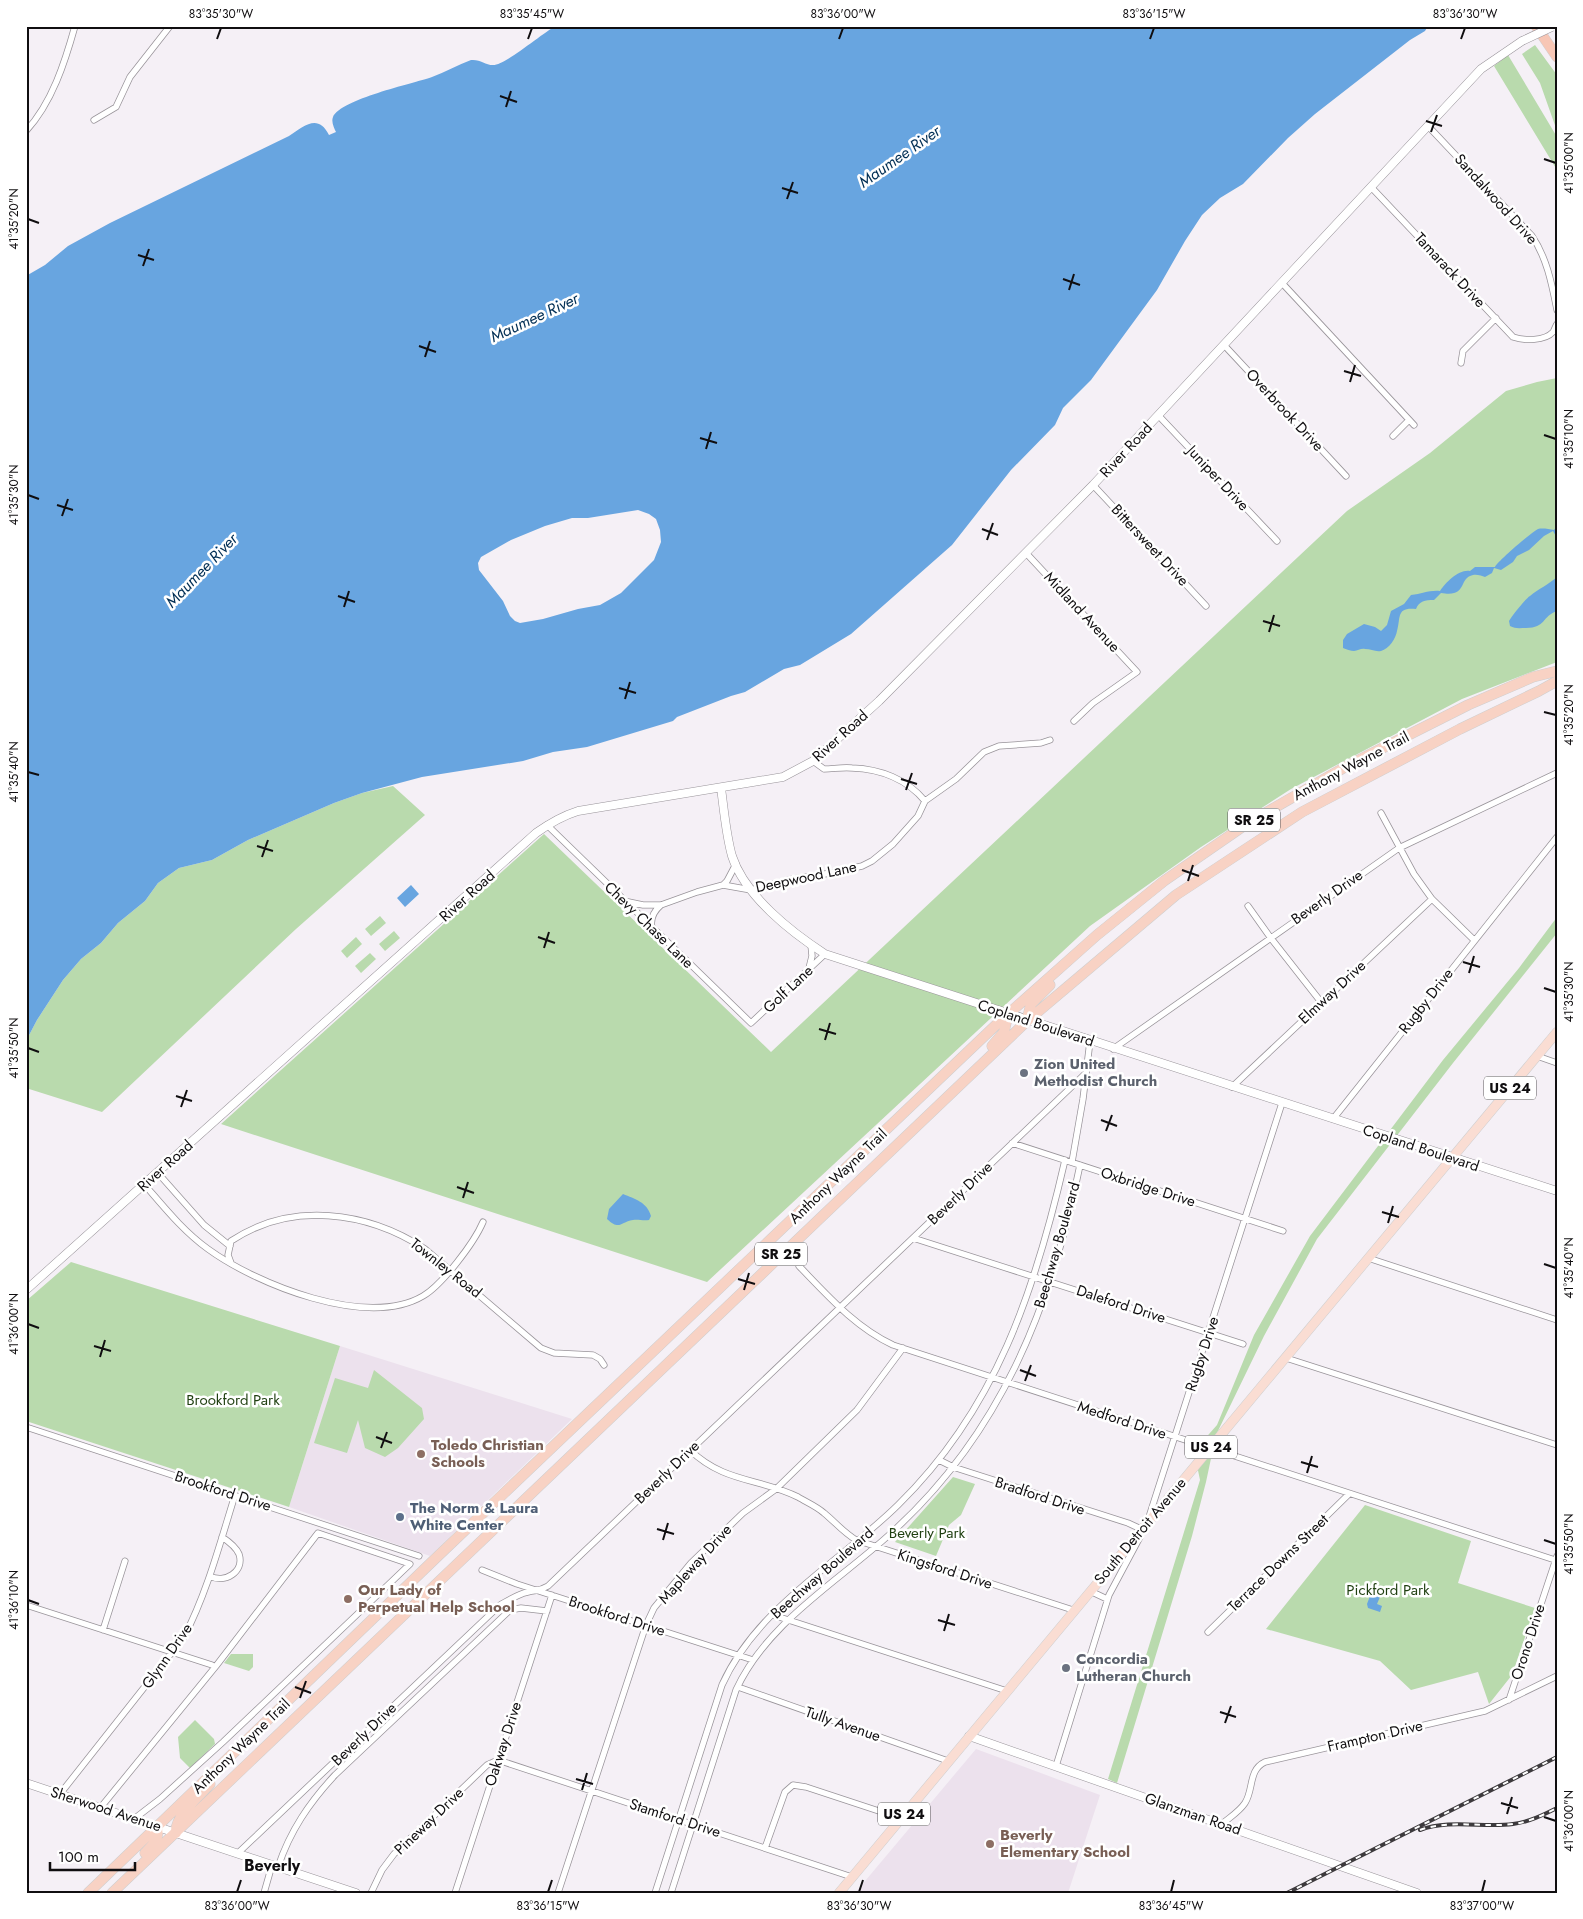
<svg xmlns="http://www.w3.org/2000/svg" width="1583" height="1919" viewBox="0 0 1583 1919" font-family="Jost,sans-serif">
  <rect width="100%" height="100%" fill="#f5f0f6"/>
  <path fill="#ece1ed" d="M340 1346 572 1419 430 1556 289 1507Z
    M976 1749 1100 1795 1068 1893H855Z"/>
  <path fill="#b9daad" d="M1535 45 1557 75V131L1540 83 1522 54Z
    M1508 55 1557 137V170L1494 66Z
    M1557 378V662L1462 699 1291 789 1201 847 1090 926 707 1282 221 1124 544 834 771 1052 1347 511 1430 453 1506 391 1537 382Z
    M393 786 425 815 296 929 102 1112 26 1088V1041L37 1020 63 980 81 959 101 943 118 923 145 901 158 883 179 868 212 860 248 840 334 803 362 793Z
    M380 916 386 923 371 936 365 929Z
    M1557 917V933L1453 1063 1317 1239 1264 1336 1216 1435 1206 1482 1192 1536 1117 1783 1108 1779 1200 1480 1194 1451 1217 1425 1254 1335 1310 1236 1443 1060 1519 968Z
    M394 931 400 938 385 951 379 944Z
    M356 937 362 944 347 958 341 951Z
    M370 953 376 959 361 973 355 966Z
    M71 1262 340 1346 289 1507 26 1421V1301Z
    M374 1370 422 1408 424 1419 398 1448 385 1457 365 1448 358 1420 347 1453 314 1443 335 1378 368 1388Z
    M953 1477 975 1484 961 1515 949 1525 936 1556 895 1542Z
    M1365 1505 1471 1541 1458 1583 1535 1608 1512 1675 1489 1704 1478 1672 1411 1690 1380 1661 1266 1629Z
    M231 1654H253V1667L249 1671 224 1663Z
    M195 1720 214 1739 215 1744 190 1768 180 1758 178 1737Z"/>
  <path fill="#68a5e0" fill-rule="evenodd" d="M556 26H1428L1425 31 1410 40 1315 114 1288 138 1243 184 1220 198 1202 215 1185 241 1157 290 1091 380 1063 408 1055 425 1011 470 952 545 851 634 800 665 784 669 745 692 731 696 677 717 673 721 587 747 553 752 523 761 422 777 362 793 334 803 248 840 212 860 179 868 158 883 145 901 118 923 101 943 81 959 63 980 37 1020 26 1041V276L45 265 68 246 110 223 289 136C304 126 318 113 329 135L336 132C334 128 331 122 333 117 341 99 412 84 432 77 445 72 458 65 471 60 480 59 485 65 493 65 506 65 542 33 556 26ZM638 510 649 514 656 519 660 530 661 542 654 560 621 593 600 605 578 609 543 619 520 623 515 621 510 616 503 601 479 570 478 563 481 557 511 540 545 526 572 518H588Z
    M1557 526V538L1553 531 1544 536 1529 550 1517 556 1513 562 1501 570 1494 568 1492 573 1485 577C1482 576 1477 574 1473 575 1458 578 1468 598 1441 593L1434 600C1425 600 1419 601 1416 609 1396 607 1401 617 1397 631 1396 638 1389 649 1381 651 1375 652 1371 649 1365 649 1361 648 1358 651 1354 651 1351 651 1346 649 1343 648V640L1347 634 1364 624 1375 627 1381 631 1387 625 1391 611 1404 604 1411 595C1422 594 1429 590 1440 591 1446 582 1459 569 1470 571L1475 567H1495C1497 562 1533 531 1538 529 1542 528 1549 529 1554 530Z
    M1557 577V611C1542 616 1546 628 1526 628 1520 628 1515 629 1510 626L1509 621C1512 616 1525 599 1530 596 1538 589 1548 585 1557 577Z
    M411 885 419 894 405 907 397 898Z
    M623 1194C635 1199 647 1202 651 1216L649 1220C643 1221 638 1219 633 1220 620 1222 620 1231 607 1219L609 1209Z
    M1373 1588 1382 1592 1377 1604 1382 1606 1380 1612 1368 1608 1367 1604Z"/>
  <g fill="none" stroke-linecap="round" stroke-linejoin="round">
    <defs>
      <path id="minor" d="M94 120 116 107 130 77 170 26
        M1428 126 1532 236C1547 258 1552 285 1557 310
        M26 131C52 103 65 62 75 26
        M1372 188 1513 337C1524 341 1545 341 1553 332 1554 331 1556 325 1557 324
        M1282 283 1414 425
        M1224 345 1346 476
        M1461 363 1463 351 1496 318
        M1158 415 1277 541
        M1393 436 1409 420
        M1093 485 1206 606
        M1026 553 1137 672 1093 703 1074 721
        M813 761 824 769C833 769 842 767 852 768 880 769 907 779 925 801
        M1381 813 1414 874 1432 899 1474 940
        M547 825 751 1023 825 954
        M723 885 727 881 736 864
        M624 901 643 905H661L697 892 723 885 751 890 793 879 831 873 862 866 872 861 893 844 918 816 925 801 956 779 984 752 999 746 1041 743 1050 740
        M1248 906 1270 937 1321 1002
        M652 928C650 919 654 911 661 905
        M809 968 812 956 811 945
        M1113 1049 1399 848 1557 773
        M1537 1056 1557 1063
        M1232 1087 1432 899
        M1333 1119 1557 837
        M1012 1143 1283 1231
        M1072 1162 1083 1099 1090 1041
        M157 1172 204 1225 230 1246
        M144 1184C164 1207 183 1231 208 1249 256 1284 367 1329 423 1296 442 1285 474 1243 483 1222
        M913 1238 1243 1344
        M1368 1258 1557 1320
        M231 1263 228 1255 231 1241C291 1201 367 1211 425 1249L541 1348 554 1353 593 1355 600 1359 604 1365
        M799 1266C828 1296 855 1327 893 1345L1555 1560
        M1286 1358 1557 1445
        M26 1427 419 1556
        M690 1450C724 1483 760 1478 798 1497 806 1502 816 1506 824 1513 835 1522 843 1532 856 1540L1073 1610
        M939 1460 953 1467 1128 1523 1141 1529
        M1148 1520 1282 1103
        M482 1570 517 1584 753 1660
        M210 1576C224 1584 245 1572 239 1554 236 1547 228 1541 222 1537
        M1090 1591 1107 1599
        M26 1605 212 1665
        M773 1615 1007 1691
        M103 1630 125 1561
        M1208 1632 1349 1494
        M738 1687 948 1761
        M1509 1700 1557 1556
        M1056 1766 1109 1595 1140 1537
        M60 1794 184 1637C207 1593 220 1543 235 1495
        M101 1807 216 1666 318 1533 410 1564 223 1742 160 1799 134 1819
        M1222 1824C1230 1817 1239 1812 1245 1803 1254 1789 1248 1770 1265 1762L1485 1711 1557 1676
        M765 1848 785 1792 793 1785 806 1787 900 1818
        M238 1853 500 1605C509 1600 518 1594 528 1592 536 1590 540 1591 548 1586L1086 1073
        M278 1867C290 1831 309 1803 335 1775L510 1610 521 1608 547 1611
        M264 1893 272 1865
        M371 1893 382 1870 394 1854 487 1765 498 1760 852 1877
        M455 1893 552 1595
        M558 1893 646 1625 654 1608 691 1563 743 1513 776 1489 857 1410 903 1348
        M655 1893 722 1685C757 1607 839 1563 898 1505 996 1409 1035 1291 1065 1160
        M671 1893 736 1690C767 1623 836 1583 889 1535 1000 1436 1051 1308 1080 1165"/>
      <path id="tertiary" d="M721 788C724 810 726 835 732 856 745 896 791 932 825 954L1557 1191
        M26 1290 536 833C550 823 562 816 578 811L783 777 813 761 879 701 1093 485 1481 69 1522 41
        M969 1736 1417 1893
        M26 1783 356 1893"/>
      <path id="primary" d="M839 1893 1557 1032"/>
      <path id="trunk" d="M1027 1020 1031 1004 1050 985
        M992 1046 1004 1032 1008 1014
        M176 1833C174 1817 200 1795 210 1784
        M145 1853C153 1845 161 1838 156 1826
        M88 1893 438 1556 997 1024 1097 935 1164 881 1248 823 1347 766 1468 705 1533 677 1557 671
        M112 1893 1027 1021 1176 895 1302 812 1460 729 1539 691 1557 681"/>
      <path id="motorway" d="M1536 26 1557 57"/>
    </defs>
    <use href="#minor" stroke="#99949a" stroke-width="7"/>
    <use href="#tertiary" stroke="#99949a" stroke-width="9"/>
    <use href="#primary" stroke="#cfcfcf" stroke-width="10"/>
    <use href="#trunk" stroke="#cfcfcf" stroke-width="11"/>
    <use href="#motorway" stroke="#cfcfcf" stroke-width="11"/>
    <use href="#minor" stroke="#fff" stroke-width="5.5"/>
    <use href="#tertiary" stroke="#fff" stroke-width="8"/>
    <use href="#primary" stroke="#faddd3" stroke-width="9"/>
    <use href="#trunk" stroke="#f8d2c4" stroke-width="10"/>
    <use href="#motorway" stroke="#f7c6b5" stroke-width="10"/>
    <defs>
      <path id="rail" d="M1420 1830C1450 1819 1483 1828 1513 1824 1529 1822 1543 1815 1557 1808
        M1287 1893 1557 1757"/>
    </defs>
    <use href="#rail" stroke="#3d3a3d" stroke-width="4"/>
    <use href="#rail" stroke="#fff" stroke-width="2" stroke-dasharray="5.5" stroke-linecap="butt"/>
    <defs>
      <path id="tertiary-bridge" d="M1522 41 1552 27"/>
    </defs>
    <use href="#tertiary-bridge" stroke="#99949a" stroke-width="9" stroke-linecap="butt"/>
    <use href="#tertiary-bridge" stroke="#fff" stroke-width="8"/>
  </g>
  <path fill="none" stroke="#100e10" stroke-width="2" d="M217 39 221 28M528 39 532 28M839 39 843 28M1150 39 1154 28M1461 39 1465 28M500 96 517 102M506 107 511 91M1426 121 1442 126M1431 132 1437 115M1544 159 1556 163M782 188 798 193M787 199 793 182M28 219 39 223M138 255 154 260M143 266 149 249M1063 279 1080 285M1069 290 1074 274M419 346 436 352M425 357 430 341M1344 371 1361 376M1350 382 1355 365M1544 435 1556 439M700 438 717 443M706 449 711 432M28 495 39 499M57 505 73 510M62 516 68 499M982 529 998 535M987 540 993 523M338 596 355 602M344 607 349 591M1263 621 1280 626M1269 632 1274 615M619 688 636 693M625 699 630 682M1544 712 1556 715M28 772 39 775M901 779 917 784M906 790 912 773M257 846 273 851M262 857 268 840M1182 870 1199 876M1188 881 1193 865M538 937 555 943M544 948 549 932M1463 962 1480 967M1469 973 1474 956M1544 988 1556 992M819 1029 836 1034M825 1040 830 1023M28 1048 39 1052M176 1096 192 1101M181 1107 187 1090M1101 1120 1117 1126M1106 1131 1112 1115M457 1187 474 1193M463 1198 468 1182M1382 1212 1399 1217M1388 1223 1393 1206M1544 1264 1556 1268M738 1279 755 1284M744 1290 749 1273M28 1324 39 1328M94 1346 111 1351M100 1357 105 1340M1020 1370 1036 1376M1025 1381 1031 1365M376 1437 392 1443M381 1448 387 1432M1301 1462 1318 1467M1307 1473 1312 1456M657 1529 674 1534M663 1540 668 1523M1544 1540 1556 1544M28 1600 39 1604M938 1620 955 1625M944 1631 949 1614M295 1687 311 1693M300 1698 306 1681M1220 1712 1236 1717M1225 1723 1231 1706M576 1779 593 1784M582 1790 587 1773M1501 1803 1518 1808M1507 1814 1512 1797M1544 1817 1556 1821M237 1892 241 1880M548 1892 552 1880M859 1892 863 1880M1171 1892 1174 1880M1482 1892 1485 1880"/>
  <g fill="#6b7280" stroke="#fff" stroke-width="2">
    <circle cx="1024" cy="1073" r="5"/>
    <circle cx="1066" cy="1668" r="5"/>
  </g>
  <g fill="#8d6e63" stroke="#fff" stroke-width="2">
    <circle cx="421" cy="1454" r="5"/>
    <circle cx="348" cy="1599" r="5"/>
    <circle cx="990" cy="1844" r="5"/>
  </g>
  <circle fill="#5c6f8a" stroke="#fff" stroke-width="2" cx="400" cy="1517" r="5"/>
  <g text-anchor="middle" stroke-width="5" stroke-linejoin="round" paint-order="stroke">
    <g fill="#fff" stroke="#585658" stroke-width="1">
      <rect x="1228" y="808.5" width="52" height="23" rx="4"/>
      <rect x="1484" y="1076.5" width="52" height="23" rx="4"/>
      <rect x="755" y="1242.5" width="52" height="23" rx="4"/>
      <rect x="1185" y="1435.5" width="52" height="23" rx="4"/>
      <rect x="878" y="1802.5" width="52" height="23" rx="4"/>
    </g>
    <g font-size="14" font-weight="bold" fill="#100e10">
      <text x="1254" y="825">SR 25</text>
      <text x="1510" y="1093">US 24</text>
      <text x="781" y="1259">SR 25</text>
      <text x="1211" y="1452">US 24</text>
      <text x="904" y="1819">US 24</text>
    </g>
    <g font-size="15" fill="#100e10" stroke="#fff">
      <text transform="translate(1496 199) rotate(48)" y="5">Sandalwood Drive</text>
      <text transform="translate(1450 270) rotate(47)" y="5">Tamarack Drive</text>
      <text transform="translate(1285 410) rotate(47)" y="5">Overbrook Drive</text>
      <text transform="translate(1126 450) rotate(-47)" y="5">River Road</text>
      <text transform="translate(1218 478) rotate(47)" y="5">Juniper Drive</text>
      <text transform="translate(1150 545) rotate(47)" y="5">Bittersweet Drive</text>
      <text transform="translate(1082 612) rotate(47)" y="5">Midland Avenue</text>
      <text transform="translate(840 736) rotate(-42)" y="5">River Road</text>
      <text transform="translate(1351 766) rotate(-28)" y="5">Anthony Wayne Trail</text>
      <text transform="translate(806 877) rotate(-12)" y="5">Deepwood Lane</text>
      <text transform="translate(467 896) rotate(-42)" y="5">River Road</text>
      <text transform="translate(1327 897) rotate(-35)" y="5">Beverly Drive</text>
      <text transform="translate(649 925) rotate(44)" y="5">Chevy Chase Lane</text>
      <text transform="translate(788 989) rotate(-43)" y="5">Golf Lane</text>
      <text transform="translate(1332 992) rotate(-43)" y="5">Elmway Drive</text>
      <text transform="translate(1426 1001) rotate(-52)" y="5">Rugby Drive</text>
      <text transform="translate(1036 1023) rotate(18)" y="5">Copland Boulevard</text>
      <text transform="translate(1421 1148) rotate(18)" y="5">Copland Boulevard</text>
      <text transform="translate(165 1166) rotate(-42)" y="5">River Road</text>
      <text transform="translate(838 1176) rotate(-44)" y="5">Anthony Wayne Trail</text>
      <text transform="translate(1148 1187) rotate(18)" y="5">Oxbridge Drive</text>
      <text transform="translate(960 1193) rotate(-44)" y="5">Beverly Drive</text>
      <text transform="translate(1057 1245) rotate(-74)" y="5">Beechway Boulevard</text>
      <text transform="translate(446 1268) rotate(38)" y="5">Townley Road</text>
      <text transform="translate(1121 1304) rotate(18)" y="5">Daleford Drive</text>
      <text transform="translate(1202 1354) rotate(-72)" y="5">Rugby Drive</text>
      <text transform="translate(1122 1420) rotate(18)" y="5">Medford Drive</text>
      <text transform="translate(667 1472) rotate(-44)" y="5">Beverly Drive</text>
      <text transform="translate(223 1491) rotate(18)" y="5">Brookford Drive</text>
      <text transform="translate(1040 1496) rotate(18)" y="5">Bradford Drive</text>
      <text transform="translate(1140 1531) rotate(-50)" y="5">South Detroit Avenue</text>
      <text transform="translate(1278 1563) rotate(-44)" y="5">Terrace Downs Street</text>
      <text transform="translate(695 1564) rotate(-48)" y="5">Mapleway Drive</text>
      <text transform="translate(945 1569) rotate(18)" y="5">Kingsford Drive</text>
      <text transform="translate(822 1573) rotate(-41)" y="5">Beechway Boulevard</text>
      <text transform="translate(617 1616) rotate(18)" y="5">Brookford Drive</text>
      <text transform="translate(1528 1642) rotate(-72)" y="5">Orono Drive</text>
      <text transform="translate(167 1656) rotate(-55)" y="5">Glynn Drive</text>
      <text transform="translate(843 1724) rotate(19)" y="5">Tully Avenue</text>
      <text transform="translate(364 1734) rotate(-44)" y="5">Beverly Drive</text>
      <text transform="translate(1375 1736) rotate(-13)" y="5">Frampton Drive</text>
      <text transform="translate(503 1744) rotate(-72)" y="5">Oakway Drive</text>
      <text transform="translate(241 1746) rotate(-44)" y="5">Anthony Wayne Trail</text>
      <text transform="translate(106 1809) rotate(18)" y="5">Sherwood Avenue</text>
      <text transform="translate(1193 1814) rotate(19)" y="5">Glanzman Road</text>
      <text transform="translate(675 1818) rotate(18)" y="5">Stamford Drive</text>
      <text transform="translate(429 1821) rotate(-44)" y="5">Pineway Drive</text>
    </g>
    <g font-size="15" font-weight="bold" fill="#5b616d" stroke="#fff" text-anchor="start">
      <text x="1034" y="1069">Zion United<tspan x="1034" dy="17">Methodist Church</tspan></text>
      <text x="1076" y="1664">Concordia<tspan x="1076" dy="17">Lutheran Church</tspan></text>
    </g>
    <g font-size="15" fill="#1f3f10" stroke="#fff">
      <text x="233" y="1405">Brookford Park</text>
      <text x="927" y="1538">Beverly Park</text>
      <text x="1388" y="1595">Pickford Park</text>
    </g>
    <g font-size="15" font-weight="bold" fill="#785e54" stroke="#fff" text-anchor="start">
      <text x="431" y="1450">Toledo Christian<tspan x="431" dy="17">Schools</tspan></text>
      <text x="358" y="1595">Our Lady of<tspan x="358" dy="17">Perpetual Help School</tspan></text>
      <text x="1000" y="1840">Beverly<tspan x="1000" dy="17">Elementary School</tspan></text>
    </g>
    <g font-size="15" font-weight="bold" fill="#4e5e75" stroke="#fff" text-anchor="start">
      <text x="410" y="1513">The Norm &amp; Laura<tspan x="410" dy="17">White Center</tspan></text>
    </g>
    <g font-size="16" font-style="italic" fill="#002e54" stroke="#fff">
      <text transform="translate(899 156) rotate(-35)" y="6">Maumee River</text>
      <text transform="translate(534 317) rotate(-25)" y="6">Maumee River</text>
      <text transform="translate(201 570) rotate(-46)" y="6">Maumee River</text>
    </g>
    <g font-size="16" font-weight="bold" fill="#100e10" stroke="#fff">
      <text x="272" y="1871">Beverly</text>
    </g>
  </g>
  <rect width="1583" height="1919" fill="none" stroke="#ffffff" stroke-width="55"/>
  <path d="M50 1862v8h85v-8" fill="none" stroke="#100e10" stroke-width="2.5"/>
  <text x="58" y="1862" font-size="15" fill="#100e10" stroke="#ffffff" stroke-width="4" paint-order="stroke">100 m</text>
  <rect x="28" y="28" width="1528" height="1864" fill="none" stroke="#100e10" stroke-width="2"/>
  <g font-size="12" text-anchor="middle" fill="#100e10">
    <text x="221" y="18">83°35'30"W</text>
    <text x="532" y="18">83°35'45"W</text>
    <text x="843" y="18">83°36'00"W</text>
    <text x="1154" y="18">83°36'15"W</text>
    <text x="1465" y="18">83°36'30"W</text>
    <text transform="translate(1569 163) rotate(-90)" y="4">41°35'00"N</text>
    <text transform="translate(14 219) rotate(-90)" y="4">41°35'20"N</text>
    <text transform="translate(1569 439) rotate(-90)" y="4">41°35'10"N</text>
    <text transform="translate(14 495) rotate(-90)" y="4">41°35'30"N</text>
    <text transform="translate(1569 715) rotate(-90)" y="4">41°35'20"N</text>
    <text transform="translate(14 772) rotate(-90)" y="4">41°35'40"N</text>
    <text transform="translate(1569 992) rotate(-90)" y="4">41°35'30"N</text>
    <text transform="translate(14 1048) rotate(-90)" y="4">41°35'50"N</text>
    <text transform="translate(1569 1268) rotate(-90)" y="4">41°35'40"N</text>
    <text transform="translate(14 1324) rotate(-90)" y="4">41°36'00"N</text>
    <text transform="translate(1569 1544) rotate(-90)" y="4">41°35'50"N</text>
    <text transform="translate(14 1600) rotate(-90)" y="4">41°36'10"N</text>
    <text transform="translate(1569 1821) rotate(-90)" y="4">41°36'00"N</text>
    <text x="237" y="1910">83°36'00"W</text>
    <text x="548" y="1910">83°36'15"W</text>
    <text x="859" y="1910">83°36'30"W</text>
    <text x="1171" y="1910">83°36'45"W</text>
    <text x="1482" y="1910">83°37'00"W</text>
  </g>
</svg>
